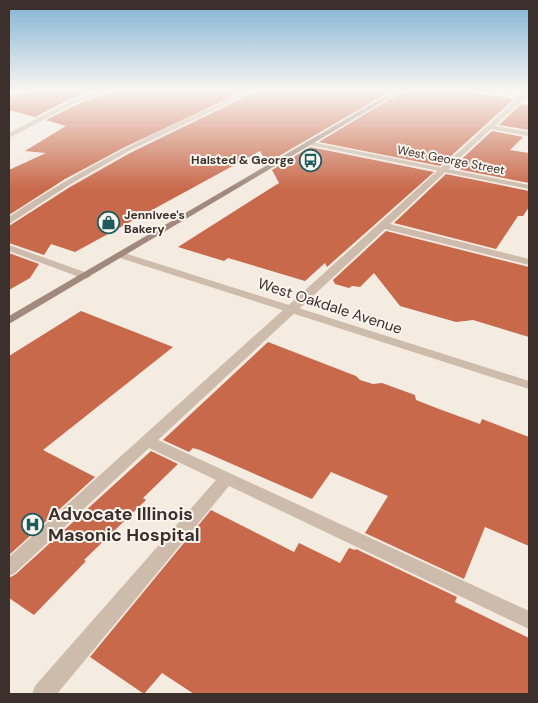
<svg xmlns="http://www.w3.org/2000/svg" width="538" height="703" viewBox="0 0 538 703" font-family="'DM Sans',sans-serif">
  <rect width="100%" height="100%" fill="#f4ebe1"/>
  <path fill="#c8694b" d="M29 91H97L70 99 35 117 9 110V97Z
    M112 91H244L125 147 65 179 9 215V170L46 153 25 151 66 126 46 120 76 105Z
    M257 91H391L267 163 260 151 75 252 51 244 44 255 9 243V226L70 187 130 153Z
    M403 91H476L478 93 514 99 440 166 319 142Z
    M521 104 529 105V130L499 125Z
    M492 131 523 137 510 150 529 153V183L452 168Z
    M310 147 434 172 327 267 325 263 305 281 228 258 224 261 178 247 279 183 272 170Z
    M446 174 529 191V207L523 216H518L496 249 394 223Z
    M386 231 529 267V337L473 320 456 322 400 306 374 273 360 287 352 286 349 288 335 284 333 280Z
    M9 253 39 264 30 278 9 290Z
    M81 311 173 347 43 450 95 477 9 555V356Z
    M268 342 356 376 360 380 373 384 382 383 415 395 416 400 439 409 480 424 482 419 529 437V546L485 527 464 579 365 533 388 496 331 472 312 499 200 450 193 448 189 452 163 440Z
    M151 451 178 464 143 498 146 500 84 560 86 561 34 615 9 598V578L16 574Z
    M211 510 294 552 299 543 340 563 349 548 355 550 356 549 457 597 455 602 529 638V694H194L162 673 144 694 90 657Z"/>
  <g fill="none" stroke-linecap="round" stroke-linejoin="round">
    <path fill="#cdbbac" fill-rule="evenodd" d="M248 91H255L129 151 69 185 9 224V217C84 166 165 127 248 91Z
      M526 91H529V94L495 126 529 132V136L491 129 390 224 529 259V265L385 229 158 440 529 611V629L229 486 57 694H32L35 686 216 480 149 448 15 573 9 576V557Z"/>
    <path fill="#cdbbac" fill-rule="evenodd" d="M102 91H110L75 103 9 138V133L71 101Z
      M478 91H491L529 96V100Z
      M306 141 529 185V189L309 145H306Z
      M9 245 90 274 91 276 86 279 82 278 9 251Z
      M121 252 529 381V389L117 257V253Z"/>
    <path fill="#a18a7d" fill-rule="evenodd" d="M394 91H401L9 324V316Z"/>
  </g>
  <linearGradient id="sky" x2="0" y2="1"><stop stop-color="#7eb2d2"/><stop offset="0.48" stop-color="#faf6f2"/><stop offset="1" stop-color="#faf6f2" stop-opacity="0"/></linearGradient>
  <rect width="538" height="189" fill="url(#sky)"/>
  <defs>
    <symbol id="bus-ring" viewBox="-11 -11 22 22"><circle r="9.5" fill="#fbf5ee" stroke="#1f5a5e" stroke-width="1.5"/><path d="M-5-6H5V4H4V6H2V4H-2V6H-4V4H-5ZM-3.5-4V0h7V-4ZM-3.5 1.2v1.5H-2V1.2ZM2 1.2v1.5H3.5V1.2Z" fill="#1f5a5e"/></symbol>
    <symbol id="shop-ring" viewBox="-11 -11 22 22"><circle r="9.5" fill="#fbf5ee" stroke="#1f5a5e" stroke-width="1.5"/><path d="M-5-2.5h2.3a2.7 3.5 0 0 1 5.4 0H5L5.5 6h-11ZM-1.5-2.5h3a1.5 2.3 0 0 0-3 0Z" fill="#1f5a5e"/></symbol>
    <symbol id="hospital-ring" viewBox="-11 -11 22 22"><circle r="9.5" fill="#fbf5ee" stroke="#1f5a5e" stroke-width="1.5"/><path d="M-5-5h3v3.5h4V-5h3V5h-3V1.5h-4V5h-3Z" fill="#1f5a5e"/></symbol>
  </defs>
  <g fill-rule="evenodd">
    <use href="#bus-ring" x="298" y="148" width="25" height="25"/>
    <use href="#shop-ring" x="96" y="210" width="25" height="25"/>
    <use href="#hospital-ring" x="20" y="512" width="25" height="25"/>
  </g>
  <g text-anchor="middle" stroke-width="4" stroke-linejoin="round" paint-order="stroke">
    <g font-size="12" font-weight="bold" fill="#3b302b" stroke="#fbf5ee" text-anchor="end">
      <text x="294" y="164">Halsted &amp; George</text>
      <text x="124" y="219" text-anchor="start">Jennivee's<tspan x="124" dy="14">Bakery</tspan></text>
    </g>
    <g font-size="12" fill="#3b302b" stroke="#fbf5ee">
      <text transform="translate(451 160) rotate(11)" y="4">West George Street</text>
    </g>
    <g font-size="15" fill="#3b302b" stroke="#fbf5ee">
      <text transform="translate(330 306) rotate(18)" y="5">West Oakdale Avenue</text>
    </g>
    <g font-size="18" font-weight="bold" fill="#3b302b" stroke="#fbf5ee" text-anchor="start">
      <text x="48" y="520">Advocate Illinois<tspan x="48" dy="21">Masonic Hospital</tspan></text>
    </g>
  </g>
  <rect width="538" height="703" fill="none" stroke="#3b302b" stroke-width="20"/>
</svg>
